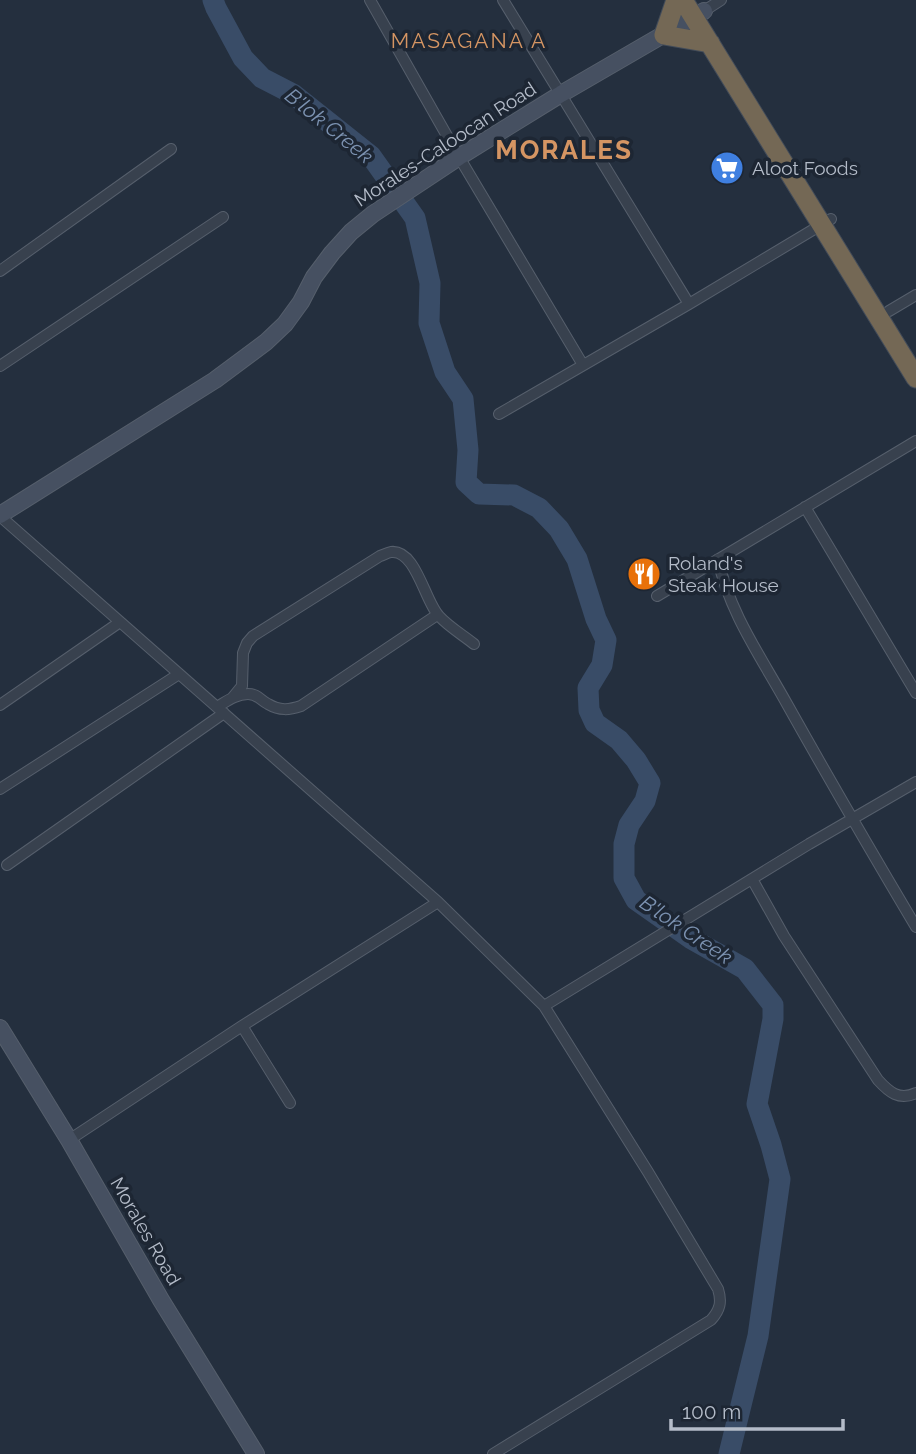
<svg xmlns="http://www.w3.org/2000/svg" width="916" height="1454" viewBox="0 0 916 1454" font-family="Raleway,sans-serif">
  <rect width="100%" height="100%" fill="#242f3e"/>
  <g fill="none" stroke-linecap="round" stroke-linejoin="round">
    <path stroke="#394c67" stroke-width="21" d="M213 0 216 8 243 58 262 78 293 94 371 156 415 218 430 283 429 323 445 372 463 399 468 450 466 482 479 494 514 495 539 508 559 529 577 559 596 619 606 640 602 665 588 688 589 710 595 723 619 740 636 760 650 783 645 801 629 825 624 844V878L636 900 690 938 745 969 773 1005V1019L757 1104 771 1145 780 1179 758 1336 729 1454"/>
    <defs>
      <path id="street" d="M370 0 459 157 583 365
        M503 0 689 304
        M704 11 721 0
        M0 271 171 149
        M889 311 916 295
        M0 366 223 217
        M499 414 689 304 831 219
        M805 507 916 693
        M0 516 438 902 544 1006 648 1172 718 1289C722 1302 720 1310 711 1320L493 1454
        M718 559C729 612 761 657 787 704 829 779 872 853 916 927
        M657 596 916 441
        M233 697 242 686 243 653 247 643 253 636 380 556C383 555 387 553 391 552 416 549 425 602 439 616 449 627 463 635 474 644
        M0 705 120 622
        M217 707C227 701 236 694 248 694 258 694 260 700 268 704 280 711 289 710 301 706L437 615
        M0 789 179 674
        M7 865 224 713
        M752 879 784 936 878 1080C889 1092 899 1101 916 1093
        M544 1006 809 844 916 782
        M242 1026 290 1103
        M69 1140 242 1026 438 902"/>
      <path id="secondary" d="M0 515 215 380 266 342 285 324 301 302 314 277 332 253 351 232 373 214 459 157 561 94 704 11
        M0 1028 69 1140 161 1300 256 1454"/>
      <path id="highway" d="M676 0 664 35 710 43
        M683 0 916 378"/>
    </defs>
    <use href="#street" stroke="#565f6c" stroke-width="12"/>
    <use href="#secondary" stroke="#565f6c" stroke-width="18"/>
    <use href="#highway" stroke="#434c59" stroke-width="21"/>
    <use href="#street" stroke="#38414e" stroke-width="10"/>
    <use href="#secondary" stroke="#465061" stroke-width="16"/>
    <use href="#highway" stroke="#746855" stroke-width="19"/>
  </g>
  <defs>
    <symbol id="supermarket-disc" viewBox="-11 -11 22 22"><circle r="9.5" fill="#3f7fe0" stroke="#1d2633"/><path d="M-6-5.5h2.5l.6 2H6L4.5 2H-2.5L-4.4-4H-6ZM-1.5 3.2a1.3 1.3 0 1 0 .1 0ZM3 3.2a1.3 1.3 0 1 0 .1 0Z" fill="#fff"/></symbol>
    <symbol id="restaurant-disc" viewBox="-11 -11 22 22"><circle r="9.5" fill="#e8710a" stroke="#1d2633"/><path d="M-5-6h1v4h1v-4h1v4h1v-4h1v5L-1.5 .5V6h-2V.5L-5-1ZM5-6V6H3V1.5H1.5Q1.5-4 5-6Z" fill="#fff"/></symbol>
  </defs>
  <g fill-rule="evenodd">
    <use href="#supermarket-disc" x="708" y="149" width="38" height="38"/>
    <use href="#restaurant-disc" x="625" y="555" width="38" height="38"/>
  </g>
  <g text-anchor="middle" stroke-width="7" stroke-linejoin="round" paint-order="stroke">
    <g font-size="19" fill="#b4bcc9" stroke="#1d2633">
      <text transform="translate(445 144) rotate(-33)" y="7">Morales-Caloocan Road</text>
      <text transform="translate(146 1231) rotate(60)" y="7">Morales Road</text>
    </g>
    <g font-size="19" fill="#b4bcc9" stroke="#1d2633" text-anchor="start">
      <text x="752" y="175">Aloot Foods</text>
      <text x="668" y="570">Roland's<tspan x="668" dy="22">Steak House</tspan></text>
    </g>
    <g font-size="21" letter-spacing="2" fill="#d59563" stroke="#1d2633">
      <text x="469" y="48">MASAGANA A</text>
    </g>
    <g font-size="21" font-style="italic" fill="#7c92b1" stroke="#1d2633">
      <text transform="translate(329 126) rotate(39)" y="7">B'lok Creek</text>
      <text transform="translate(686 930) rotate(34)" y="7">B'lok Creek</text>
    </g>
    <g font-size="26" font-weight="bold" letter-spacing="2" fill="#d59563" stroke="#1d2633">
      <text x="564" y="159">MORALES</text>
    </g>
  </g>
  <path d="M671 1419v10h172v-10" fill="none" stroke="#b4bcc9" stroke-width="3.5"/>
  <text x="682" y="1419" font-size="21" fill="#b4bcc9" stroke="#1d2633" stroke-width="5" paint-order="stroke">100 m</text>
</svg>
